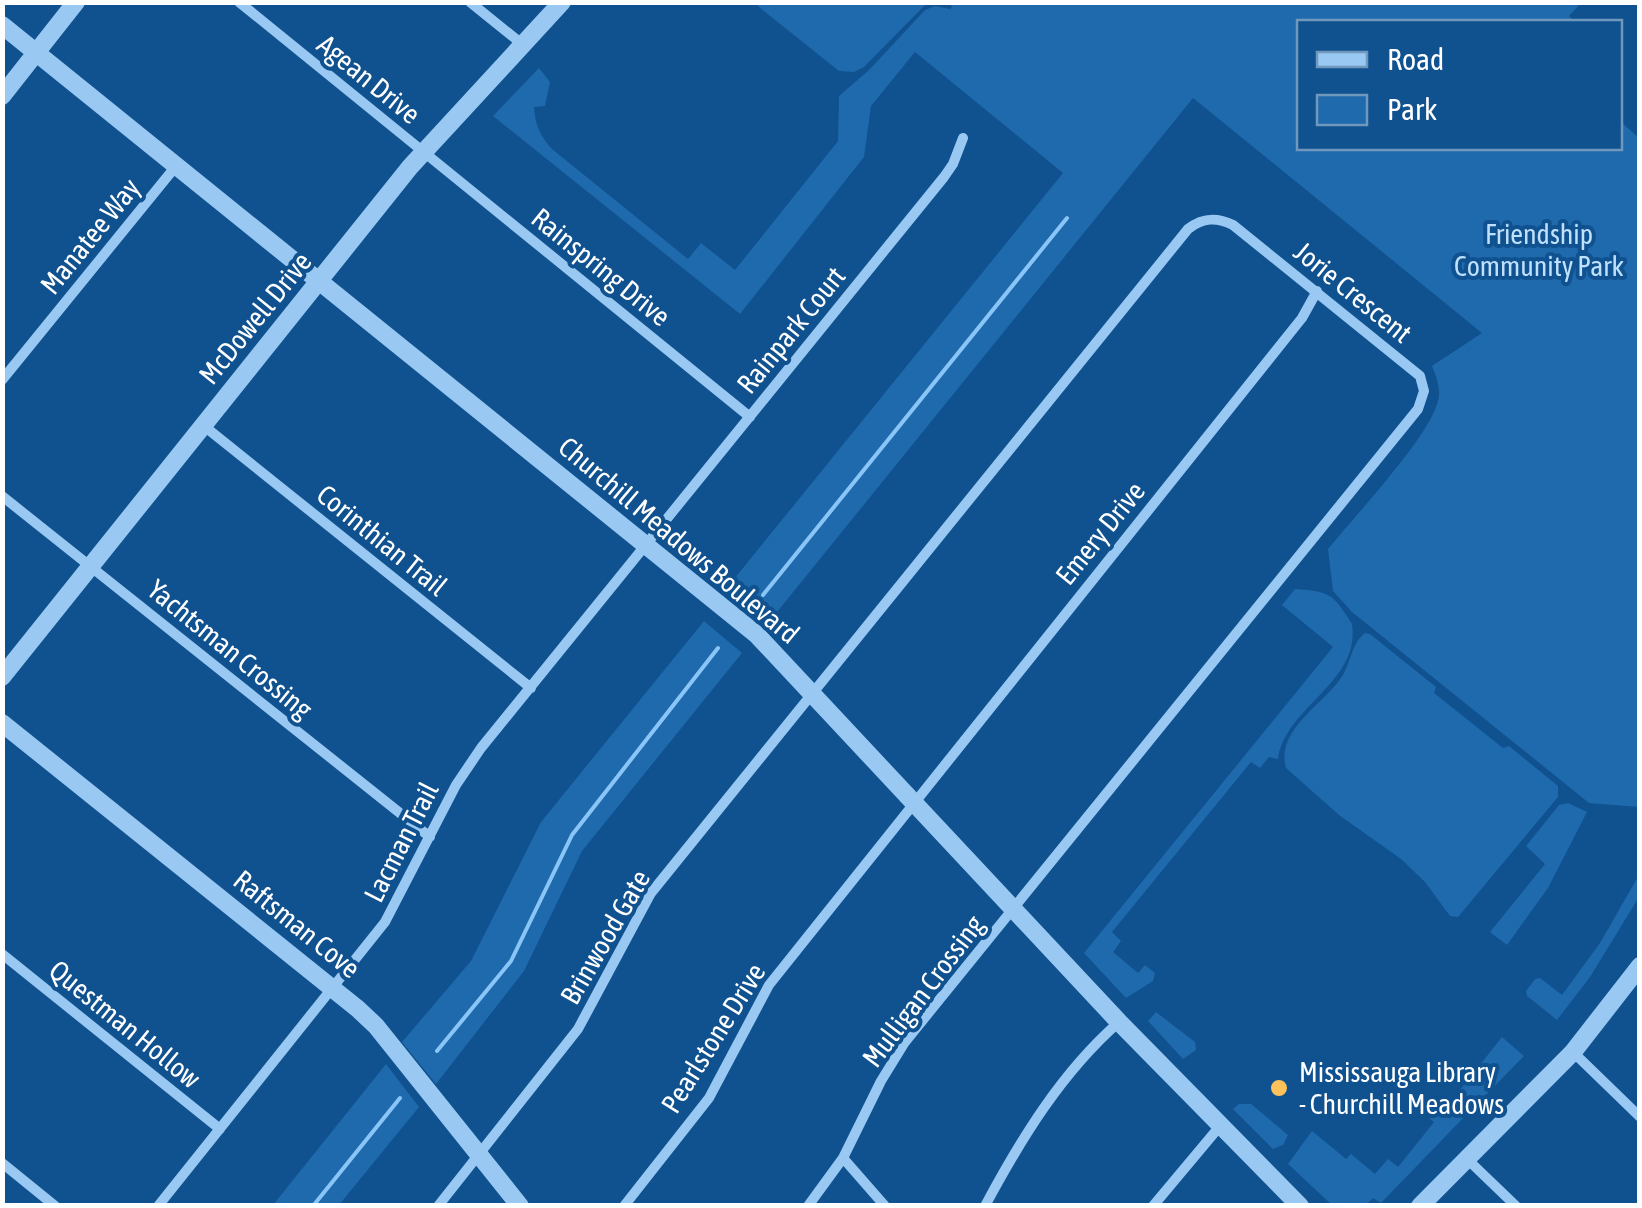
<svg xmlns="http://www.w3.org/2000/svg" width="1642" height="1208" viewBox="0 0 1642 1208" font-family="'Asap Condensed',sans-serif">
  <rect width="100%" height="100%" fill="#10518f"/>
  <path fill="#1e6aad" d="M948 2 1581 3 1569 16 1576 22H1300V148H1620V121L1639 138V807L1589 803 1352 612 1333 591 1328 549C1354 517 1427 439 1437 404 1442 391 1437 378 1432 366L1482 333 1193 98 773 617 730 584 1063 173 915 52 871 106 864 157 740 314 493 116 539 68 550 82 545 106 534 107C535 124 540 136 552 149L688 259 701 243 735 270 838 141 839 96 869 70 925 10 935 6 950 9 952 7Z
    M754 3 755 2 927 3 864 67 854 72 839 71Z
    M1295 589C1330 592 1332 592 1352 624 1361 682 1285 707 1278 759L1269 757 1260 768 1251 762 1112 932 1121 941 1113 952 1138 973 1145 965 1155 973 1153 981 1126 998 1084 953 1333 647 1282 605Z
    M704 621 742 653 582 851 524 971 436 1084 402 1042 471 961 541 822Z
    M1365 633 1370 634 1436 687 1434 693 1503 748 1509 746 1558 786V797L1458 917 1450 916 1425 882 1401 859 1339 815 1286 768C1275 729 1325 704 1343 675 1351 661 1352 643 1365 633Z
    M1568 803 1587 812 1548 888 1507 945 1490 932 1545 864 1526 846 1559 805Z
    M1639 875V897L1590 977 1557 1020 1527 996 1526 991 1535 979 1540 978 1562 995 1600 943Z
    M1156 1012 1195 1042 1196 1050 1183 1059 1148 1021Z
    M1502 1037 1524 1056 1478 1103H1473L1459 1091Z
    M386 1064 419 1107 339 1205H273Z
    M1451 1097H1457L1469 1106 1470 1111 1381 1203 1373 1198 1366 1205H1332L1288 1164 1312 1131 1346 1159 1351 1154 1375 1174 1388 1159 1398 1167 1434 1122 1429 1118 1435 1111 1441 1114 1453 1113 1455 1105Z
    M1239 1104H1251L1288 1135 1283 1145 1273 1149 1233 1109Z"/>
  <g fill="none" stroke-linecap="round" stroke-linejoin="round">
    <path stroke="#8ac5f7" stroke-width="4" d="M763 595 1067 218
      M437 1051 511 961 572 835 718 648
      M313 1206 400 1098"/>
    <path stroke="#99c9f3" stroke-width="10" d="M239 2 750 417
      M470 2 522 44
      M2 380 176 166
      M204 426 531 688
      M2 496 430 837
      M2 954 220 1129
      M1573 1052 1640 1117
      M843 1158 885 1206
      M1466 1158 1516 1206
      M2 1163 55 1206
      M158 1206 385 922 456 785 481 748 944 177 953 164 963 138
      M438 1206 578 1029 651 893 1188 229C1203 217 1217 217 1233 225L1420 376 1424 391 1418 409 905 1042 881 1081 843 1158 808 1206
      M624 1206 709 1098 769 985 1302 318 1317 291
      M985 1206C1021 1139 1061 1073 1119 1022
      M1153 1206 1220 1126"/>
    <path stroke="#99c9f3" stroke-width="18" d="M2 25 757 635 1119 1022 1300 1206
      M2 96 76 2
      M2 677 410 167 562 2
      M2 723 358 1009 376 1026 520 1206
      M1420 1206 1573 1052 1640 966"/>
  </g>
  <circle fill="#ffc25a" stroke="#10518f" stroke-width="4" cx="1279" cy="1088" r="10"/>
  <g text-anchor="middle" stroke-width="8" stroke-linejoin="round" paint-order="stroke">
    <g font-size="28" fill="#fff" stroke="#10518f">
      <text transform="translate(369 79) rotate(39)" y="10">Agean Drive</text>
      <text transform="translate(90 236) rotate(-51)" y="10">Manatee Way</text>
      <text transform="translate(601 267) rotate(39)" y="10">Rainspring Drive</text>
      <text transform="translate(1353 292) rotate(39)" y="10">Jorie Crescent</text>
      <text transform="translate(255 318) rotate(-51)" y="10">McDowell Drive</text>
      <text transform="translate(791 330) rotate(-51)" y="10">Rainpark Court</text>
      <text transform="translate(1100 533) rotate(-51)" y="10">Emery Drive</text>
      <text transform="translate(382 540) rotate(39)" y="10">Corinthian Trail</text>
      <text transform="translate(679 540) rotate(40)" y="10">Churchill Meadows Boulevard</text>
      <text transform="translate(230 649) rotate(39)" y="10">Yachtsman Crossing</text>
      <text transform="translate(401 842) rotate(-63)" y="10">Lacman Trail</text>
      <text transform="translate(297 924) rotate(39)" y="10">Raftsman Cove</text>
      <text transform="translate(605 937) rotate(-60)" y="10">Brinwood Gate</text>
      <text transform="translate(923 991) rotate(-53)" y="10">Mulligan Crossing</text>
      <text transform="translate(125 1024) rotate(39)" y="10">Questman Hollow</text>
      <text transform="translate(713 1038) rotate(-58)" y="10">Pearlstone Drive</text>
    </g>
    <g font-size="28" fill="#c0e1fe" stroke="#10518f">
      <text x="1539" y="244">Friendship<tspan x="1539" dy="32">Community Park</tspan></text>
    </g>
    <g font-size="28" fill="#fff" stroke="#10518f" text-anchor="start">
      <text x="1299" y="1082">Mississauga Library<tspan x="1299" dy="32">- Churchill Meadows</tspan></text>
    </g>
  </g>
  <rect width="1642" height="1208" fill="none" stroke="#ffffff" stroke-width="10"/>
  <rect x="1297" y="20" width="325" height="130" fill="#10518f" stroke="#7097bc" stroke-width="2.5"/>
  <rect x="1317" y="52" width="50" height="15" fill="#99c9f3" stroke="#7097bc" stroke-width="2.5"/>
  <text x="1387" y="70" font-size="30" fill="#ffffff">Road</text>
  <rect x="1317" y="95" width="50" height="30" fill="#1e6aad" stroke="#7097bc" stroke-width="2.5"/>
  <text x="1387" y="120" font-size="30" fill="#ffffff">Park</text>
</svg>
